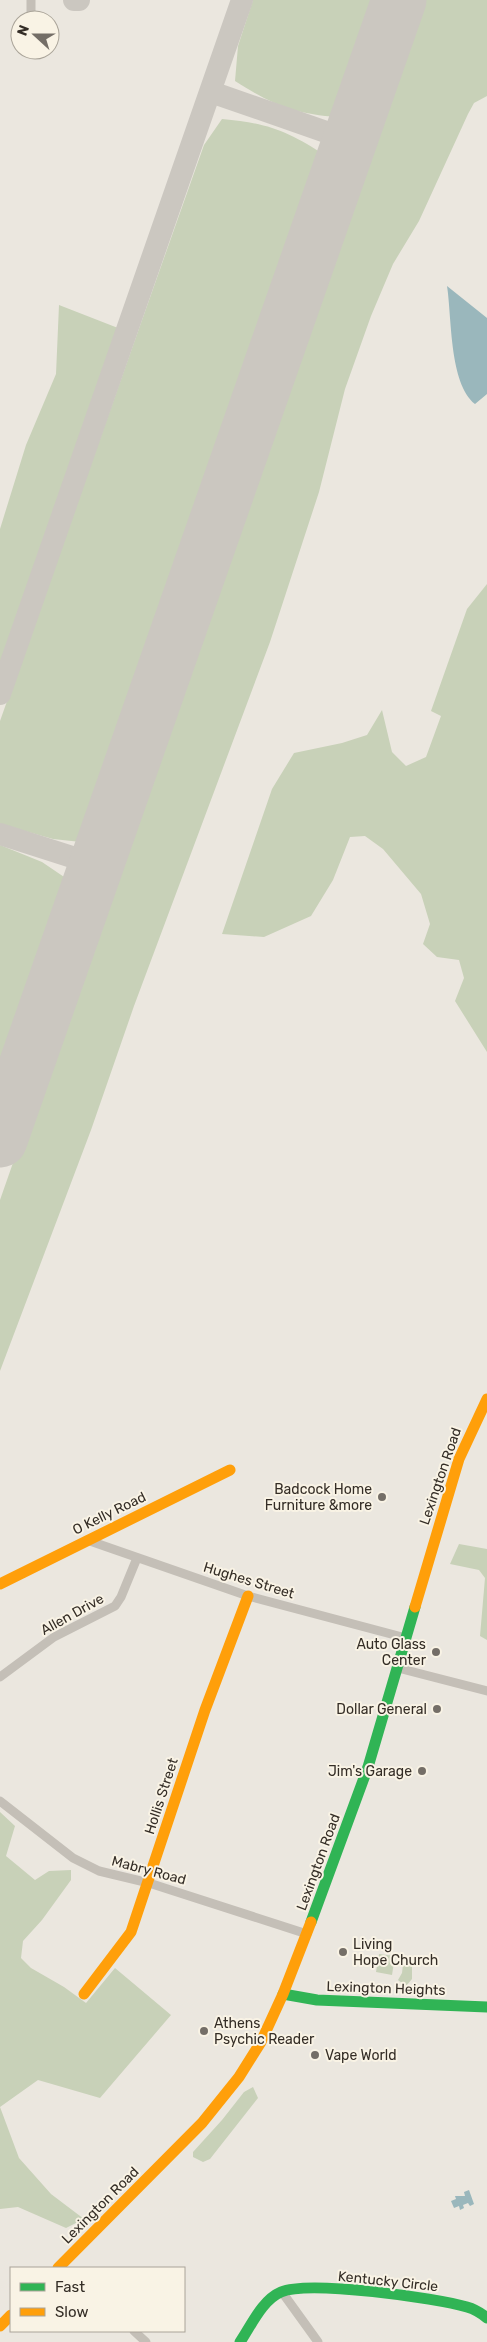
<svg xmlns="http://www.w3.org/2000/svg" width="487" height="2342" viewBox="0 0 487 2342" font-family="Rubik,sans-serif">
  <rect width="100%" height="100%" fill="#ebe7df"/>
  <path fill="#c8d1b8" d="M253 0H380L338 117C294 114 273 105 235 81L238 46Z
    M420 0H487V96L474 103 468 114 419 221 393 264 371 316 345 389 319 492 270 642 134 1006 91 1130 0 1371V1200Z
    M222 119C267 123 288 131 326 156L87 838 81 842 53 839 0 824V721L204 145Z
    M59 305 118 328 0 664V529L26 445 56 374Z
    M487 584V1052L455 1001 464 978 459 960 437 957 423 944 430 924 421 894 383 849 365 836 350 837 333 880 311 916 264 937 222 934 272 789 294 753 342 743 367 735 382 710 392 752 406 766 426 757 441 716 431 711 467 609Z
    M0 845 42 862 70 881 0 1080Z
    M459 1544 487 1549V1640L480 1636 485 1578 479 1570 450 1564Z
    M0 1812 15 1826 6 1856 35 1880 49 1871 71 1870V1880L42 1920 23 1941 21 1958 31 1968 64 1987 86 2003 115 1968 171 2015 100 2098 38 2080 0 2107 19 2158 51 2194 84 2219 66 2228 18 2207 0 2209Z
    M379 1954 395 1956 392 1975 376 1972Z
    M404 1956 412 1957V1979L406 1986 398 1980 402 1973Z
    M253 2087 258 2098 210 2159 203 2162 193 2157V2152L222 2120 244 2092Z"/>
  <path fill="#9ab7bc" d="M447 286 487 318V394L475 404C449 383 452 318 447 286Z
    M469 2190 474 2204 470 2206 468 2203 463 2205 464 2208 460 2210 459 2206 454 2208 451 2201 456 2199 455 2196H465L464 2192Z"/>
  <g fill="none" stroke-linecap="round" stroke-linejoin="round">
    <path stroke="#cbc7c0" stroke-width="22" d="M74 0H79
      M211 92 349 140
      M0 694 242 0
      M0 834 97 865"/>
    <path stroke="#cbc7c0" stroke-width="55" d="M0 1140 399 0"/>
    <path stroke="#c4bfb7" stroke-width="9" d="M31 20V0
      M87 1540 248 1596 406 1638
      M398 1668 487 1691
      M0 1677 54 1637 115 1606 121 1597 137 1558
      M0 1801 73 1858 99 1871 149 1883 307 1934
      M282 2292 318 2342
      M134 2331 146 2342"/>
    <path stroke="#30b455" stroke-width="11" d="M311 1922 368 1767 415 1607
      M283 1994 317 2000 487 2007
      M240 2342C251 2326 262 2300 281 2292 309 2280 436 2298 467 2307 474 2309 481 2313 487 2318"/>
    <path stroke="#ff9f0a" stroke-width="11" d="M0 1584 230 1470
      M415 1607 459 1459 487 1399
      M84 1994 131 1932 205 1710 248 1596
      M58 2268 202 2123 239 2077 261 2042 283 1994 311 1922
      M0 2326 11 2315"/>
  </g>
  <g fill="#746e67" stroke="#f9f3e5" stroke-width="2">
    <circle cx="382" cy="1497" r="5"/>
    <circle cx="436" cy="1652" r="5"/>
    <circle cx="437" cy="1709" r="5"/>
    <circle cx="422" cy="1771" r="5"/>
    <circle cx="343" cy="1952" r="5"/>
    <circle cx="204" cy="2031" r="5"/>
    <circle cx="315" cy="2055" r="5"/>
  </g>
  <g text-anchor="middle" stroke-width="4" stroke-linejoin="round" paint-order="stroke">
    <g font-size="14" fill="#342d26" stroke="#f9f3e5">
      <text transform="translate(440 1476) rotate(-71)" y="5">Lexington Road</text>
      <text transform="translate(109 1513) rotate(-26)" y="5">O Kelly Road</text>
      <text transform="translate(249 1580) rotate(17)" y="5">Hughes Street</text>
      <text transform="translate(72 1614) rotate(-29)" y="5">Allen Drive</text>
      <text transform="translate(161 1796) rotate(-72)" y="5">Hollis Street</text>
      <text transform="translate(318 1862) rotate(-70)" y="5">Lexington Road</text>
      <text transform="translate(149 1870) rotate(15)" y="5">Mabry Road</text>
      <text transform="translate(386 1988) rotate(2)" y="5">Lexington Heights</text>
      <text transform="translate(100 2205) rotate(-45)" y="5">Lexington Road</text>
      <text transform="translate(388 2281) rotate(6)" y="5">Kentucky Circle</text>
    </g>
    <g font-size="14" fill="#342d26" stroke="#f9f3e5" text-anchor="end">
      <text x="372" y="1494">Badcock Home<tspan x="372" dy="16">Furniture &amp;more</tspan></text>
      <text x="426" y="1649">Auto Glass<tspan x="426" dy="16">Center</tspan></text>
      <text x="427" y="1714">Dollar General</text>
      <text x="412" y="1776">Jim's Garage</text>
      <text x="353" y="1949" text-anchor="start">Living<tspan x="353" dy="16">Hope Church</tspan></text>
      <text x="214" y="2028" text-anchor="start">Athens<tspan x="214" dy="16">Psychic Reader</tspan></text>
      <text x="325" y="2060" text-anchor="start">Vape World</text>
    </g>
  </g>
  <rect x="10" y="2267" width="175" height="65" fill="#f9f3e5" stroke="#aaa499"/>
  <rect x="20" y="2283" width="25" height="8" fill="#30b455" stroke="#aaa499"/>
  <text x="55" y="2292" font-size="15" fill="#342d26">Fast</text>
  <rect x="20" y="2308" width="25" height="8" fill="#ff9f0a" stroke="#aaa499"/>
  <text x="55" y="2317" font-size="15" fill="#342d26">Slow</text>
  <g transform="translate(35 35) rotate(291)"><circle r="24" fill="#f9f3e5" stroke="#aaa499"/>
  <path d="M0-4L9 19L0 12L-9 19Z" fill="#746e67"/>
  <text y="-8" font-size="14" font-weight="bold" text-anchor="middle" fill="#342d26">N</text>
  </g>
</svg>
